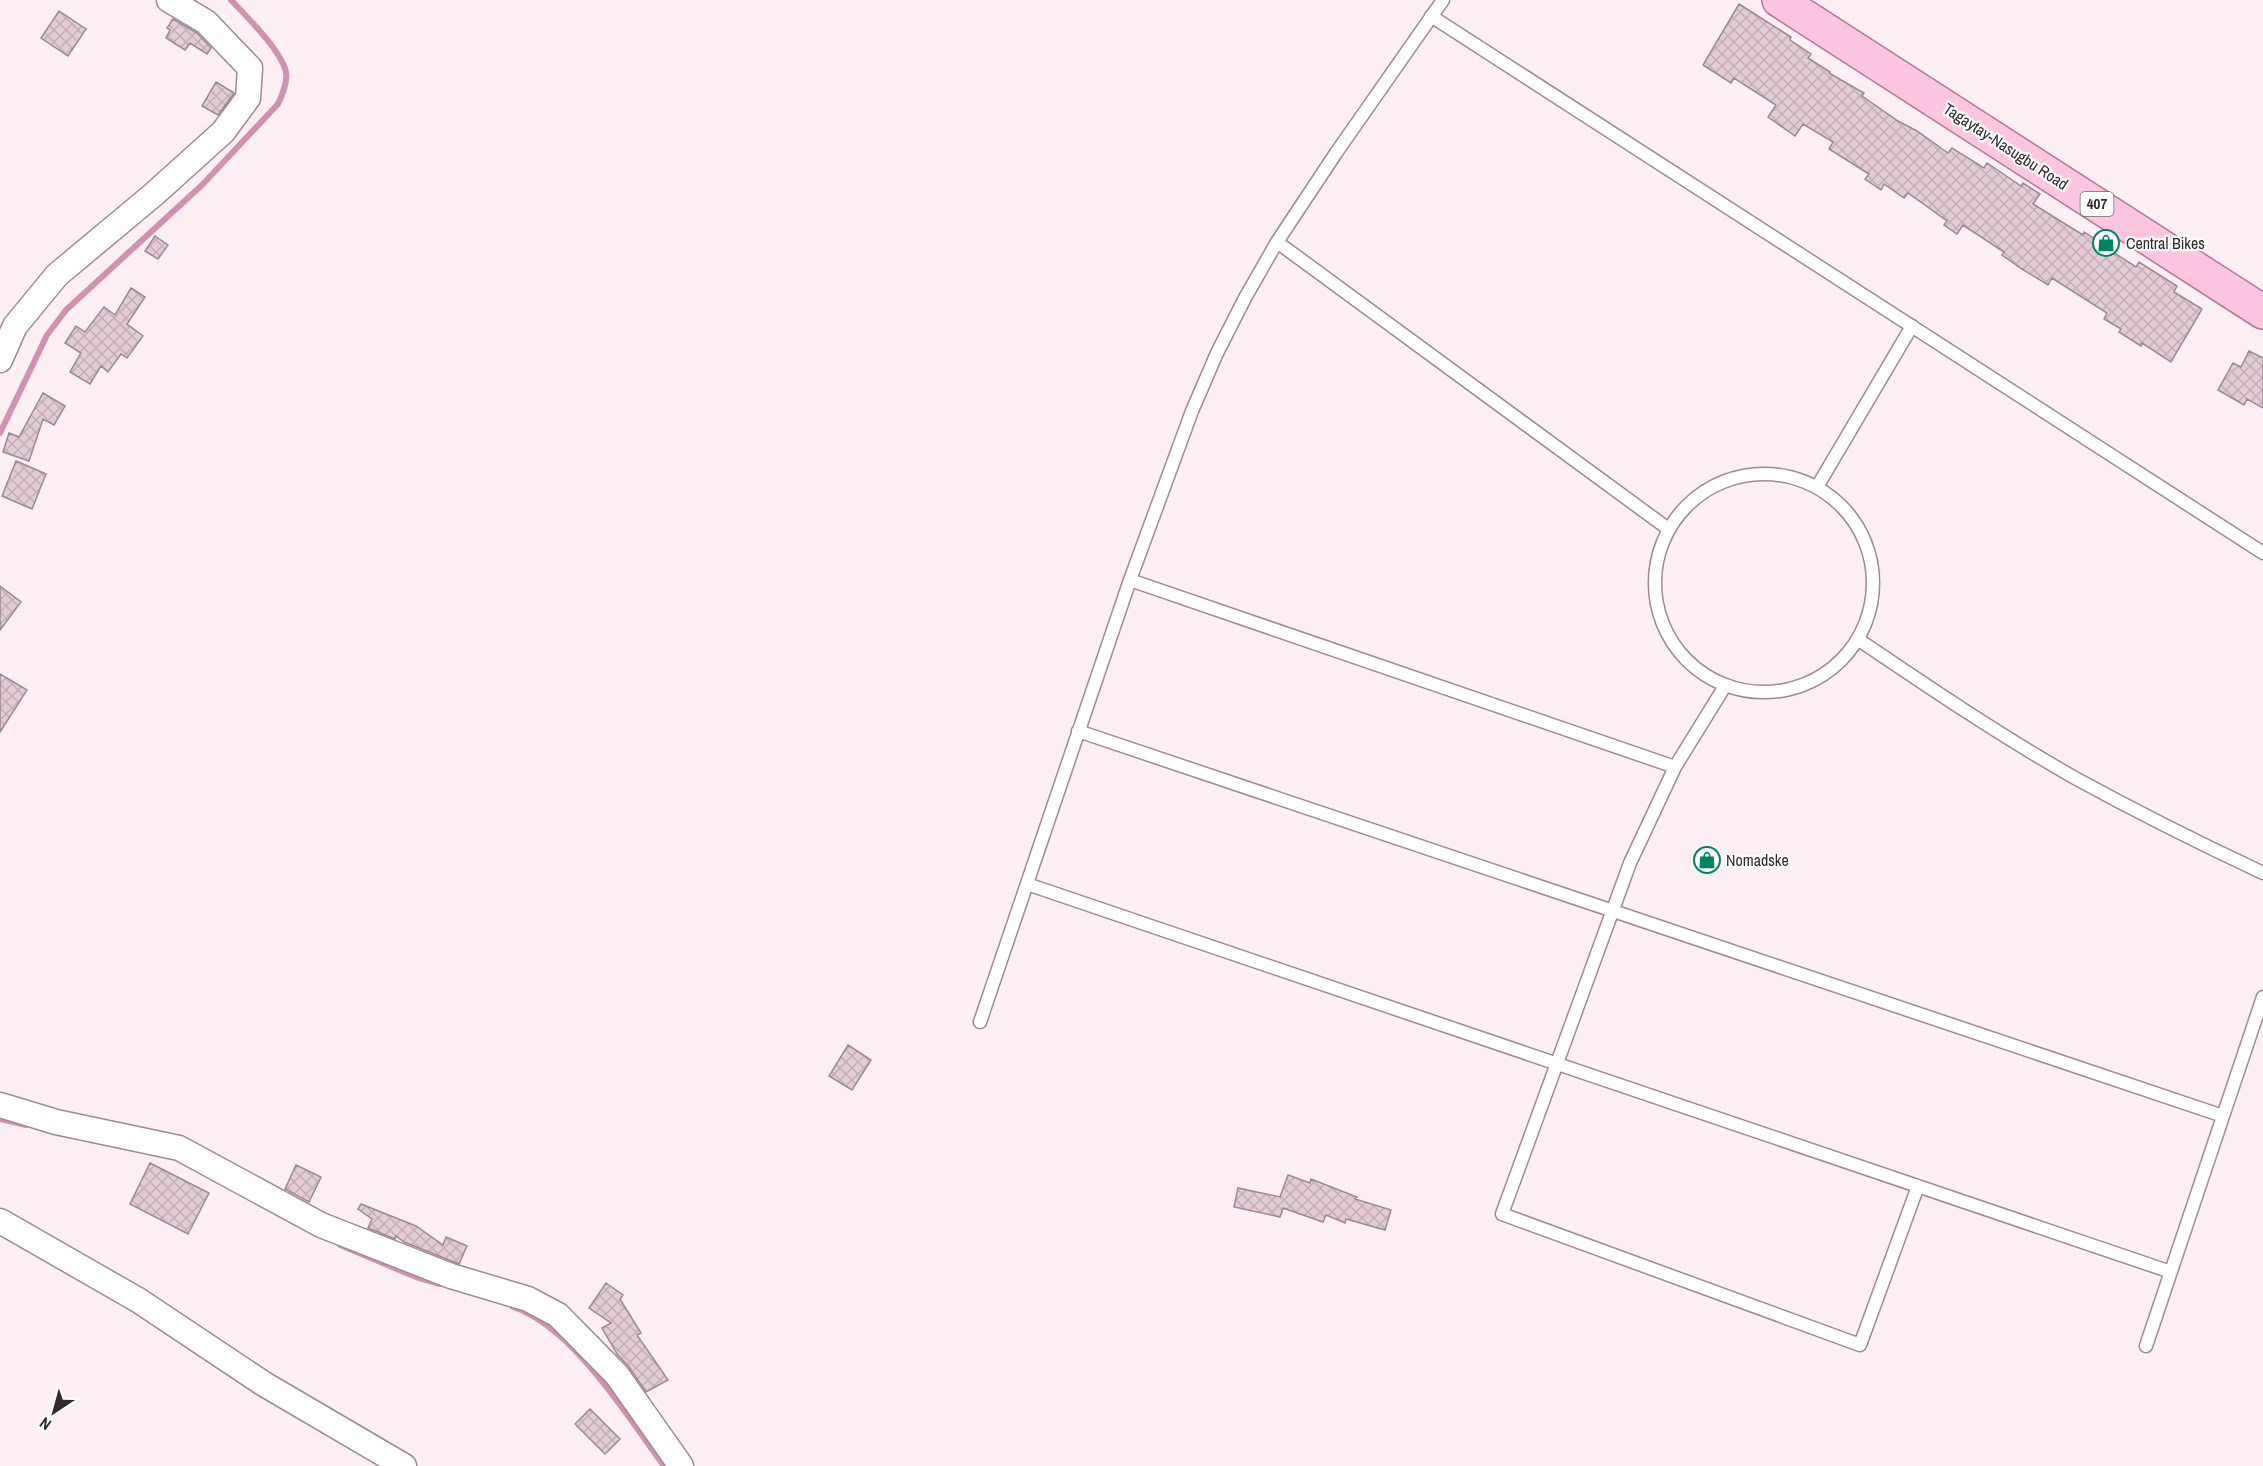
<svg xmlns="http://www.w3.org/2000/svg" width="2263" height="1466" viewBox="0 0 2263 1466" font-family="'Archivo Narrow',sans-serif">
  <defs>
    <pattern id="building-cross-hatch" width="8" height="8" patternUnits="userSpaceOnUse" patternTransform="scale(1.5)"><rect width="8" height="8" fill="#e3cbd5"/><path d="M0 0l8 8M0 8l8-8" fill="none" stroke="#c3aeb7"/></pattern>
  </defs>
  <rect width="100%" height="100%" fill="#feeff5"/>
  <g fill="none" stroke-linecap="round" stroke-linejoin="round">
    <path stroke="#d391b0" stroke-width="6" d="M0 433 47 335 66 310 202 185 278 104C282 95 288 82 286 72 281 50 246 16 231 0
      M0 1119 26 1125
      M340 1245 416 1277 440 1284
      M513 1307C572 1326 628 1417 664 1466"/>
  </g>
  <path fill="url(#building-cross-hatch)" stroke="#9f8892" stroke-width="1.5" d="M1739 4 1791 37 1790 40 1811 54 1808 58 1830 72 1829 73 1864 93 1862 96 1898 121 1917 131 1948 153 1952 148 1984 168 1987 163 2021 186 2023 183 2040 194 2033 204 2083 235 2084 232 2109 247 2108 249 2136 267 2139 262 2177 286 2174 292 2202 309 2171 362 2142 343 2141 346 2119 332 2121 329 2104 319 2107 313 2052 278 2048 285 2022 269 2002 255 2004 252 1963 225 1957 234 1944 225 1947 221 1908 193 1904 198 1884 184 1881 190 1865 179 1869 174 1829 149 1833 142 1803 124 1795 136 1768 117 1776 105 1734 78 1731 83 1703 65Z
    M59 11 86 29 68 56 41 38Z
    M173 19 197 33 211 48 207 54 190 43 185 50 166 38 170 30 167 28Z
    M216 82 234 93 218 115 202 106Z
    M155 236 168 245 158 259 145 251Z
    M131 288 145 297 127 324 143 336 127 358 121 354 108 372 101 366 90 384 70 372 81 353 65 343 76 326 85 332 104 307 115 315Z
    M2249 351 2263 358V408L2247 399 2244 405 2218 390 2233 363 2241 367Z
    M43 393 65 406 54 425 43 419 29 461 3 452 9 433 19 437Z
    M16 461 46 474 32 509 2 496Z
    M0 586 21 602 0 630Z
    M0 674 27 690 0 732Z
    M848 1045 871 1060 852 1090 829 1076Z
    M150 1163 209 1193 188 1234 130 1204Z
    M296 1165 321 1177 309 1202 285 1189Z
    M1288 1175 1310 1183 1311 1179 1357 1197 1355 1199 1391 1210 1385 1230 1346 1219 1345 1223 1326 1215 1323 1222 1283 1208 1280 1217 1234 1207 1238 1188 1280 1197Z
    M361 1204 416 1226 443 1245 446 1237 467 1246 459 1264 404 1242 396 1236 395 1239 368 1228 372 1219 358 1209Z
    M606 1283 623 1295 620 1299 641 1333 637 1335 668 1380 646 1392 629 1367 617 1354 602 1328 611 1323 589 1308Z
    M590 1409 620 1439 605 1454 575 1424Z"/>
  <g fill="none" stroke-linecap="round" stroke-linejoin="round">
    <defs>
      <path id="lane" d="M1431 16 2263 553
        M1277 242 1667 528
        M1655 583a109 109 0 1 1 218 0a109 109 0 1 1-218 0Z
        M1817 487 1912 326
        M1130 580 1675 767
        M1859 640C1930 688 2001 736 2075 778 2137 812 2199 843 2263 873
        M1725 686 1675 767 1630 863 1502 1214 1860 1345 1918 1186
        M1078 731 2223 1116
        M1027 884 2171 1272
        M980 1022 1130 580 1192 411 1217 353 1245 298 1277 242 1336 153 1443 0
        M2146 1346 2263 997"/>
      <path id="street" d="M0 360 15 326 57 275 153 195 223 132 248 98 250 68 206 22 169 0
        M0 1105 56 1122 179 1148 321 1225 451 1276 528 1299 558 1315 617 1375 681 1466
        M0 1221 138 1300 264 1384 404 1466"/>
      <path id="primary" d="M1779 0 2263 312"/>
    </defs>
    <use href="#lane" stroke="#9f8993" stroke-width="15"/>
    <use href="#street" stroke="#9f8993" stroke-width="27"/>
    <use href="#primary" stroke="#b57594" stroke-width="36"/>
    <use href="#lane" stroke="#fff" stroke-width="12"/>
    <use href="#street" stroke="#fff" stroke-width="24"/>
    <use href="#primary" stroke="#fdc5e0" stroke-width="33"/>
  </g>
  <defs>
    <symbol id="shop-ring" viewBox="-11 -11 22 22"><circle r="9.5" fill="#fff" stroke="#008365" stroke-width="1.5"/><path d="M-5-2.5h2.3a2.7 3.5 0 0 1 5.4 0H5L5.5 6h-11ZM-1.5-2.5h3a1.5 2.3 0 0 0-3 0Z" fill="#008365"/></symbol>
  </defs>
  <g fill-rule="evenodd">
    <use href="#shop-ring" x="2091" y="228" width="30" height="30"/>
    <use href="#shop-ring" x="1692" y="845" width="30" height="30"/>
  </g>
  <g text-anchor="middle" stroke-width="4.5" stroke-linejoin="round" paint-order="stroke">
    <rect fill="#fff" stroke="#70696c" stroke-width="1.5" x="2080.5" y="192" width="33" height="24" rx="4.5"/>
    <g font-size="15" font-weight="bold" fill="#32292d">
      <text x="2097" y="209">407</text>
    </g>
    <g font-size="16" fill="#32292d" stroke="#fff">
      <text transform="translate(2006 146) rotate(33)" y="6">Tagaytay-Nasugbu Road</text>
    </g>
    <g font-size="16" fill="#32292d" stroke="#fff" text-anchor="start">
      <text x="2126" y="249">Central Bikes</text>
      <text x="1726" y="866">Nomadske</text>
    </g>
  </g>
  <g transform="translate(54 1412) rotate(216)" stroke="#ffffff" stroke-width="4.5" paint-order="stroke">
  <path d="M0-4.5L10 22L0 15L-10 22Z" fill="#32292d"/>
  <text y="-9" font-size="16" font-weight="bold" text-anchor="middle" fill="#32292d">N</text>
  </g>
</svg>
